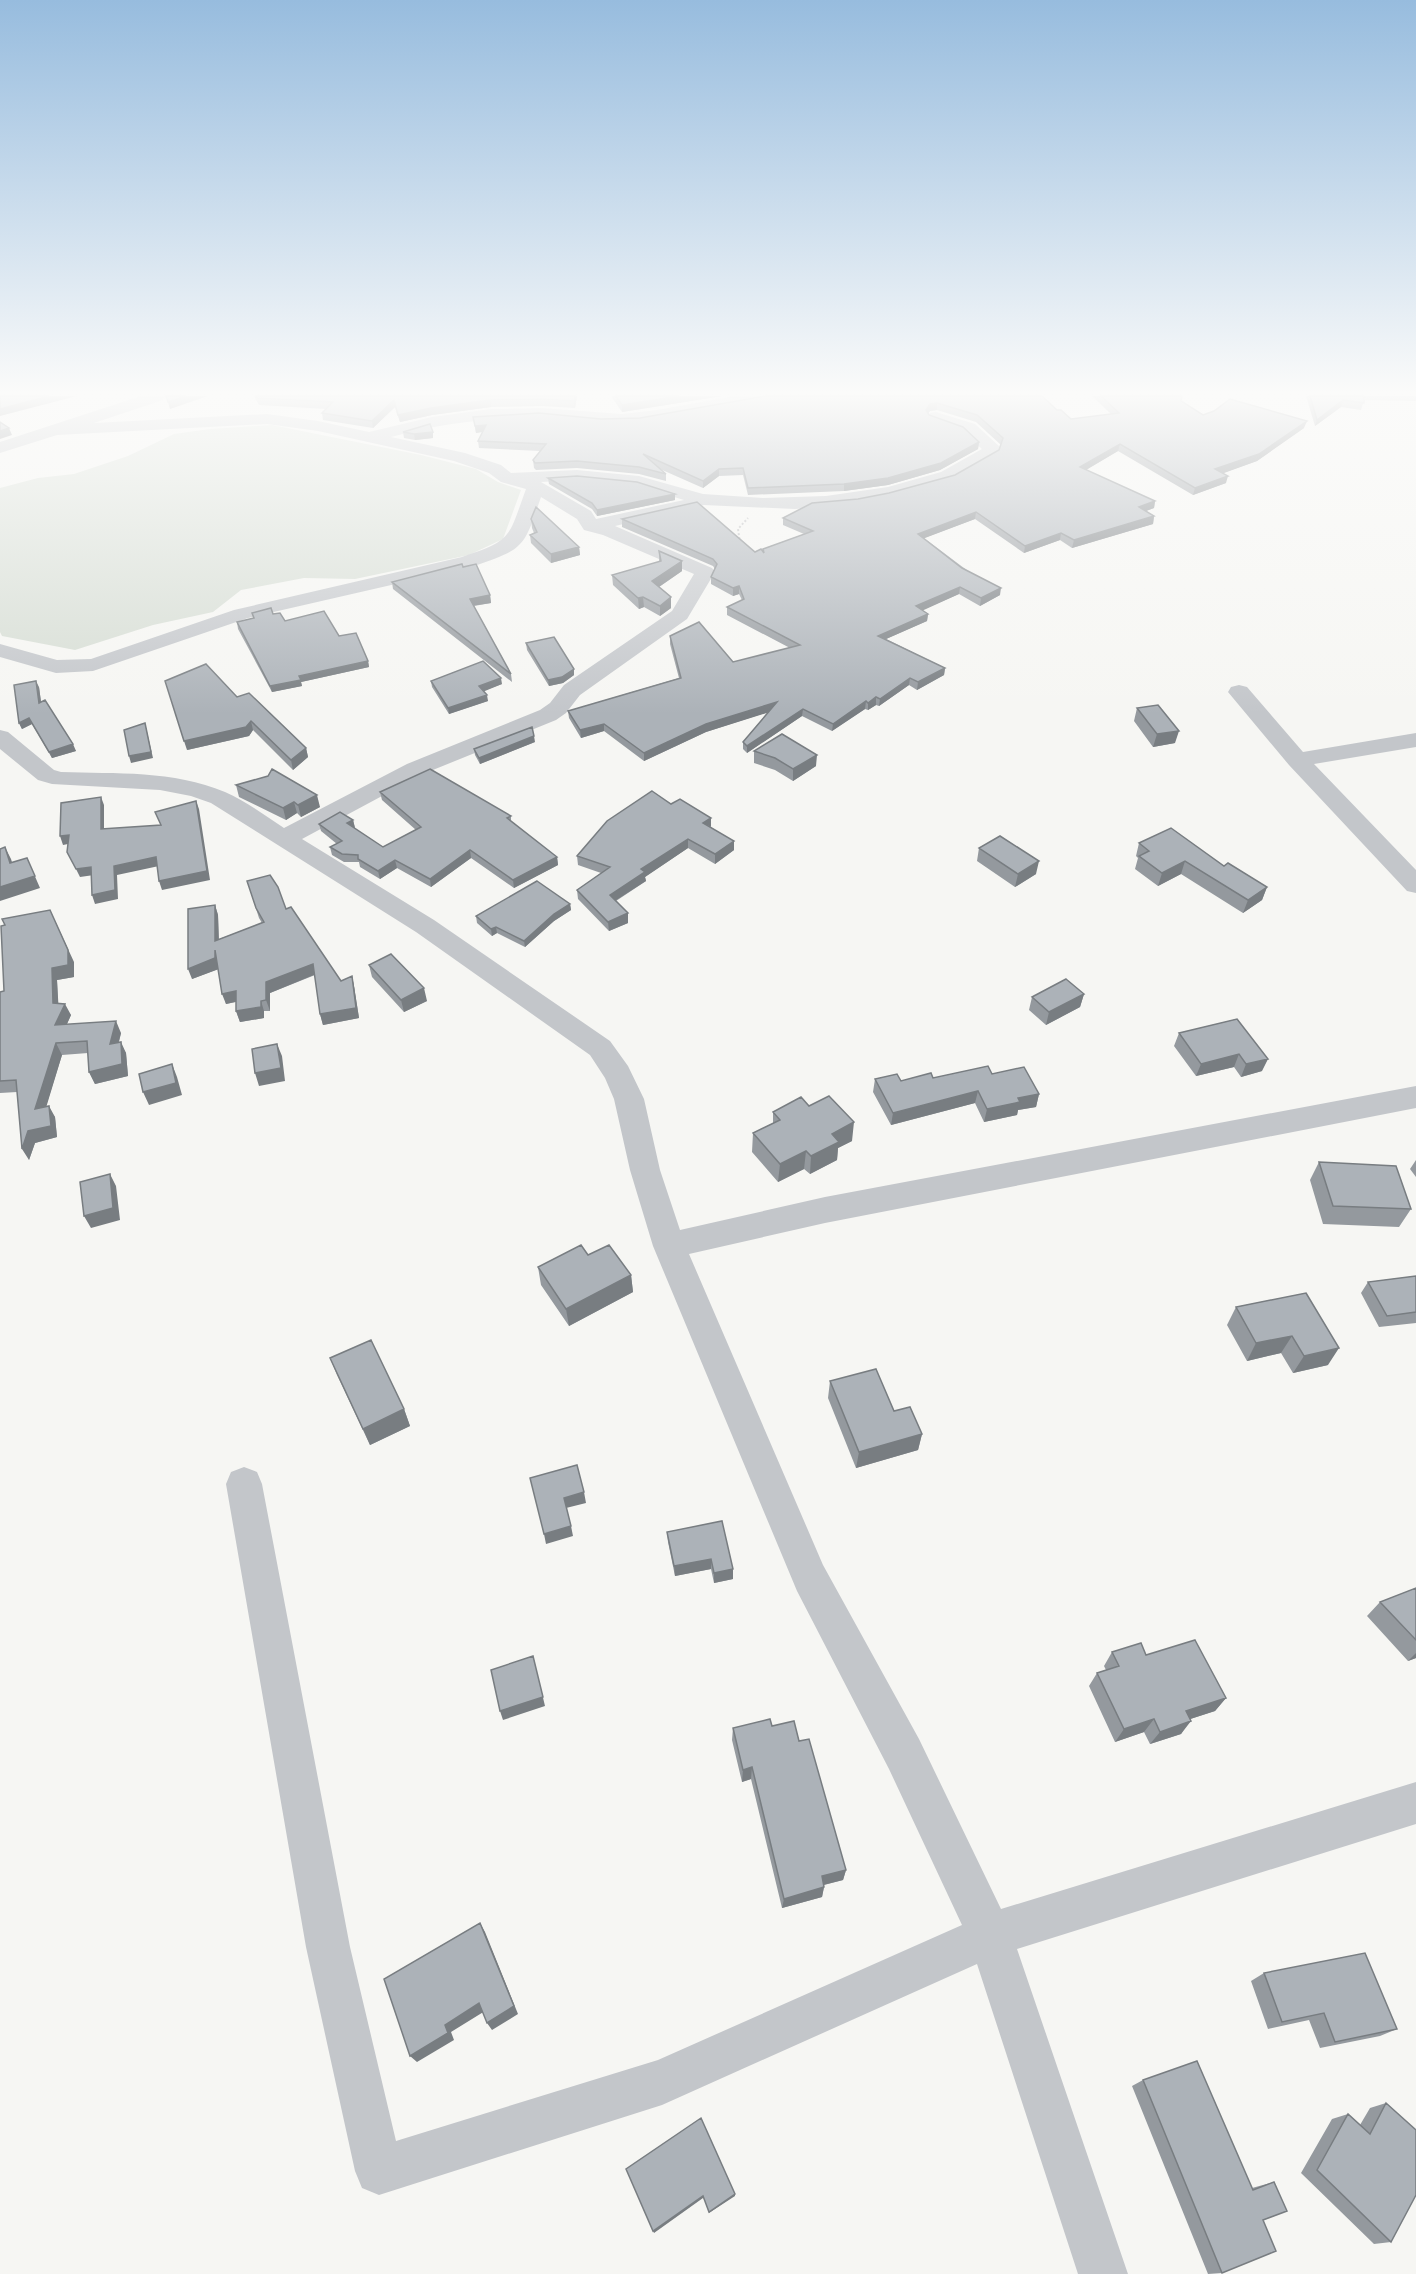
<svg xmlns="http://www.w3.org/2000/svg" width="1416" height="2274" viewBox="0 0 1416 2274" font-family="'DM Sans',sans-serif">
  <rect width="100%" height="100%" fill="#f6f6f3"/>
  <path fill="#d6ddd4" d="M272 425 421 455 476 469 498 482 521 490 503 539 469 555 355 579 304 578 241 590 213 612 153 625 75 650 2 636 0 632V488L38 478 74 474 128 456 174 434 210 429Z"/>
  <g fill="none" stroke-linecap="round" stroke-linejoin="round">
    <path stroke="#bbbdbf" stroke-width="2" stroke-dasharray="2 2" stroke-linecap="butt" d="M740 543 738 529 748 518"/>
    <path fill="#c3c6ca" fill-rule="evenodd" d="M141 396H165L163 400 94 423 267 414 318 421 369 432 432 417 491 409 542 408 622 414 657 410 734 396H769L767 400 761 401C715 409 669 423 622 424 594 425 567 419 540 418 489 417 440 424 391 437L465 453 501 465 511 473 577 470 639 476 703 494 763 498 826 496 888 487 941 472 982 449 963 432 930 421 927 417 930 413 936 412 975 424 1000 447 997 455 953 480 888 498 857 504 795 509 704 505 615 526 712 568 715 572 687 619 580 695 566 713 556 720 423 774 302 839 434 920 610 1041 628 1066 644 1099 660 1170 680 1230 825 1197 1416 1086V1108L825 1223 689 1254 823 1565 919 1739 1001 1909 1416 1782V1824L1017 1949 1128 2274H1078L977 1964 662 2105 379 2195 362 2188 355 2171 306 1947 226 1484 231 1472 244 1467 257 1472 262 1484 350 1947 396 2141 658 2060 962 1925 889 1769 797 1591 653 1246 630 1170 614 1099 605 1078 590 1055 416 932 211 803 191 796 160 790 52 784 38 780 0 749V730L8 732 54 770 61 772C116 774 173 770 225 792 246 801 265 816 284 828L407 764 540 710 550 703 564 685 672 611 694 574 603 535 584 530 577 519 541 497C524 547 525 549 474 566L248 618 93 671 56 673 0 657V644L57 660 91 659 234 610 462 557C513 540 508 538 526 489L501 482 489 473 454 461 318 431 267 424 57 435 0 453V442ZM577 480 638 486 684 500 596 519 591 511 541 482Z
      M1239 685 1247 687 1303 752 1416 733V747L1314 764 1416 870V893L1407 891 1289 765 1228 692 1231 687Z"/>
  </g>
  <path fill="#94999e" d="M254 396H577L575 408 542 406 491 407 432 415 400 422 395 407 373 428 323 420 322 413 326 409 259 405Z
    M611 396H722L622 412Z
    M1042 396 1057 410 1071 419 1111 414 1092 396H1182L1181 401 1203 415 1304 428 1257 461 1223 473 1226 483 1193 495 1118 451 1086 470 1155 501 1154 508 1146 511 1154 516 1153 524 1072 548 1060 540 1024 553 975 519 924 538 1000 595 980 606 959 594 922 610 928 614 927 621 886 639 945 668 944 675 917 690 909 685 879 706 876 705 868 710 865 709 832 731 802 716 747 753 743 749V742L768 712 706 732 644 761 604 731 581 738 569 718 568 711 679 678 670 644V636L733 662 790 648 727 615V607L742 600 739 594 733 596 711 584V577L715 569 713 566 622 527V519L755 552H763V549L804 534 783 525V518L858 499 889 493 955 475 999 450 1001 445 976 422 937 410 930 411 928 413 929 415 979 442 978 449 940 470 888 485 844 491 748 495 743 475 719 476 703 488 660 469 666 474V481L639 474 577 468 536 470 534 468 533 460 541 451 479 448 478 441 482 432 476 433 473 417 601 419 640 418Z
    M1306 396H1416V401L1364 400 1361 410 1341 407 1315 426Z
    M403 432H433V438L415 440 404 438Z
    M548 478 675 500 597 516 592 509 549 484Z
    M531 519 579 547 580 555 551 563 531 543 530 535 534 533 532 528Z
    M659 551 682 561V571L659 587 671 597V608L660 616 644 607 639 609 613 585 612 575 659 562Z
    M463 567 490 595 491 603 474 606 511 674 512 682 393 589 392 582Z
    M252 613 273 614 285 621 339 636 368 661 369 667 301 682 302 686 272 692 238 629 237 622 254 618Z
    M526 643 574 675 563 683 549 686 527 650Z
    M431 681 502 684 483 691 488 701 449 714 432 687Z
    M39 687 41 702 76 751 52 758 32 724 22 729 19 723Z
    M237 697 306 748 308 757 293 770 253 730 249 736 187 750Z
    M1137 708 1175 743 1153 747 1134 721Z
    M535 742 480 764 475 755 474 749Z
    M754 751 816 766 793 781 775 770 754 763Z
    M268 776 320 807 301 817 297 813 286 820 239 797 236 785Z
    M380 792 511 816V822L557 857 558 865 514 888 471 858 431 887 397 868 380 879 360 867 359 862H344L332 855 330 847 337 844 321 831 319 824 353 820 355 828H354L383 847 416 830 382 800Z
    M671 804 711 827 734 850 715 864 688 848 645 877 646 881 616 901 628 913V923L609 931 578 899 577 890 601 873 578 865 577 856Z
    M1139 843 1224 866 1267 887 1262 900 1243 913 1181 874 1158 886 1135 869 1138 858 1136 856Z
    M979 848 1036 874 1015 887 977 861Z
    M247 881 286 909 341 981 352 976 354 986 359 1018 323 1025 320 1014 315 975 270 993V1011H264V1018L240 1022 236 1011V1002L226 1004 218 969 192 979 215 905 218 915 219 939 262 923 259 918Z
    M570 904 571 910 554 921 525 947 497 933 492 936 477 923 476 916Z
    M74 962V977L57 980 58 1003 71 1015 67 1024 121 1033 119 1042 126 1053 128 1076 95 1084 89 1072 88 1053 62 1055 46 1106 55 1117 57 1137 35 1143 29 1160 17 1092 0 1093V992L4 991Z
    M369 965 427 1001 404 1012 372 977Z
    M1084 994 1080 1007 1046 1025 1029 1010 1032 997Z
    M1237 1019 1262 1071 1241 1077 1234 1067 1196 1076 1174 1046 1179 1033Z
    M992 1074 1039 1094 1036 1107 1018 1110 1017 1115 984 1122 975 1103 891 1125 873 1092 875 1079 901 1081Z
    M809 1106 852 1141 838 1148 837 1160 810 1174 804 1169 778 1182 752 1152 753 1133 773 1123V1112Z
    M1416 1160V1177L1410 1169Z
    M1319 1162 1411 1209 1399 1227 1323 1224 1310 1180Z
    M588 1255 631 1275 633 1292 569 1326 541 1285 538 1267Z
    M1416 1276V1323L1379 1327 1361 1293 1368 1282Z
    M1306 1293 1328 1365 1293 1373 1281 1353 1247 1361 1227 1325 1236 1307Z
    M330 1358 404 1409 410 1426 370 1445 337 1375Z
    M830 1381 894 1411 922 1434 918 1450 856 1468 828 1398Z
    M722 1521 733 1579 714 1583 711 1569 675 1576 668 1542 667 1532Z
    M1416 1588V1658L1408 1661 1367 1616 1380 1602Z
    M1112 1652 1146 1655 1226 1698 1215 1711 1190 1719 1181 1734 1150 1744 1144 1732 1115 1742 1089 1686 1097 1673 1106 1670 1104 1666Z
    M772 1726 799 1741 846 1870 843 1880 824 1885V1887L822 1897 782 1908 751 1779 742 1782 732 1740 733 1728Z
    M1264 1973 1397 2029 1380 2036 1320 2048 1309 2020 1268 2029 1251 1981Z
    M1143 2080 1252 2188 1274 2182 1263 2220 1222 2273 1208 2274 1132 2086Z
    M1386 2103 1391 2242 1374 2244 1301 2173 1332 2119 1348 2114 1360 2125 1370 2108Z"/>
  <path fill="#787d81" d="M49 396H77L0 416V409Z
    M186 396H208L170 409 168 402Z
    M575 396H577L575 408 574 401Z
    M679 396H722L622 412V405Z
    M394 400 395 407 373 428 372 421Z
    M490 400 491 407 432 415 400 422 398 415 431 408Z
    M1343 400 1341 407 1315 426 1317 420Z
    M937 403V410L930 411 925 417 926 410 930 404Z
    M1307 421 1304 428 1257 461 1213 477 1215 469Z
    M486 425 487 431 476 433 475 426Z
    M9 428 12 435 0 439V431Z
    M433 432V438L415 440 414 434Z
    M979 442 978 449 940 470 888 485 844 491V484Z
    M1120 444 1118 451 1079 474 1080 467Z
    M719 469V476L703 488V481Z
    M1228 476 1226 483 1193 495 1195 488Z
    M675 494V500L597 516V510Z
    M1155 501 1154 508 1138 514 1139 507Z
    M976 512 975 519 917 541 918 534Z
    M1154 516 1153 524 1072 548 1074 540Z
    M1061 533 1060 540 1024 553 1025 546Z
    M579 547 580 555 551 563V554Z
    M682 561V571L653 591 652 581Z
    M739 586V594L733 596V588Z
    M960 587 959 594 915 614 916 606Z
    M1001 588 1000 595 980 606 981 598Z
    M490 595 491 603 471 606 470 599Z
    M643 597 644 607 639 609 638 598Z
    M671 597V608L660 616V606Z
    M928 614 927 621 877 643 878 636Z
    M368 661 369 667 301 682 302 686 272 692 270 686 299 676Z
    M945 668 944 675 917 690 918 682Z
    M574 669V675L563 683 549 686 548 680Z
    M501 678 502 684 480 693 479 686Z
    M910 678 909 685 879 706 880 699Z
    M36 681 39 687 42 709 39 703Z
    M487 695 488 701 449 714 448 708Z
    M876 697V705L868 710V703Z
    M866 701 865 709 832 731 833 724Z
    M777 702 776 710 706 732 644 761V753L706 724Z
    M803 709 802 716 747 753V746Z
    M29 718 32 724 22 729 19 723Z
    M251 721 253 730 249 736 187 750 184 741Z
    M145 723 153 758 131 763 129 756Z
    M604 724V731L581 738 580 730Z
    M1179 731 1175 743 1153 747 1157 734Z
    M534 736 535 742 480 764 479 758Z
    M73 744 76 751 52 758 49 752Z
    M306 748 308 757 293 770 291 760Z
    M817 755 816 766 793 781V769Z
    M317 795 320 807 301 817 298 805Z
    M101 797 104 805V837L101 829Z
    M196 801 199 809 210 880 162 890 159 881Z
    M294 802 297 813 286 820 283 808Z
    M711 818V827L703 823Z
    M353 820 355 828 348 831 347 823Z
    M69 835 73 843 63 845 60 836Z
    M688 839V848L645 877 646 881 610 904V895L641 869Z
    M734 841V850L715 864V854Z
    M5 847 11 859 16 875 10 863Z
    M470 850 471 858 431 887 430 879Z
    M156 857 159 866 117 875 118 899 95 904 92 895 114 866Z
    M557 857 558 865 514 888 513 880Z
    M27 858 40 888 0 901V887Z
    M395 860 397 868 380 879 378 871Z
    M1039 861 1036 874 1015 887 1018 874Z
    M1185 861 1181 874 1158 886 1162 873Z
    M91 867 94 875 80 877 76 869Z
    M1267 887 1262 900 1243 913 1248 900Z
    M570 904 571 910 554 921 525 947 524 941 554 914Z
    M215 905 218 915 219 951 215 941Z
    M50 910 74 962V977L57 980 59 1015 53 1003Z
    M628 913V923L609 931 608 922Z
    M496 927 497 933 492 936 491 929Z
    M215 950 219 969 192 979 188 969Z
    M313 964 316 974 270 993V1011L266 1000V982Z
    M352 976 354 986 359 1018 323 1025 320 1014Z
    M424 988 427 1001 404 1012 401 1000Z
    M236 991 239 1001 226 1004 222 994Z
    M1084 994 1080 1007 1046 1025 1049 1012Z
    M261 1001 264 1011V1018L240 1022 236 1011Z
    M65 1004 71 1015 61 1037 55 1025Z
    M116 1021 121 1033 115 1056 110 1044Z
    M121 1042 126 1053 128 1076 95 1084 89 1072Z
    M56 1043 62 1055 42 1121 35 1109Z
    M277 1044 282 1056 285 1081 259 1086 255 1073Z
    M1239 1054 1234 1067 1196 1076 1201 1064Z
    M1268 1059 1262 1071 1241 1077 1246 1064Z
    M172 1064 177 1077 182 1095 149 1105 143 1092Z
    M978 1091 975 1103 891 1125 893 1113Z
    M1039 1094 1036 1107 1018 1110 1017 1115 984 1122 987 1109 1018 1098Z
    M49 1106 55 1117 57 1137 35 1143 29 1160 22 1149 28 1131Z
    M854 1122 852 1141 838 1148 837 1160 810 1174 811 1156 832 1134Z
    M806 1151 804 1169 778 1182 780 1164Z
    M110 1174 116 1186 120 1220 91 1228 84 1216Z
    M631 1275 633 1292 569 1326 566 1309Z
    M1292 1336 1281 1353 1247 1361 1256 1343Z
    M1339 1348 1328 1365 1293 1373 1304 1356Z
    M404 1409 410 1426 370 1445 363 1429Z
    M922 1434 918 1450 856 1468 859 1452Z
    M584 1492 586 1503 566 1508 564 1498Z
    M571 1526 573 1536 546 1544 544 1534Z
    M711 1559V1569L675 1576 674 1566Z
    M733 1569V1579L714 1583V1573Z
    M1416 1653V1658L1408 1661Z
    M533 1656 545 1706 503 1720 500 1711Z
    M1226 1698 1215 1711 1175 1724 1186 1711Z
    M1154 1719 1144 1732 1115 1742 1124 1729Z
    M1191 1721 1181 1734 1150 1744 1160 1732Z
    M752 1767 751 1779 742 1782 743 1770Z
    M846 1870 843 1880 819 1886 822 1876Z
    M824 1887 822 1897 782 1908 784 1899Z
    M480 1923 485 1932 518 2014 492 2030 487 2023Z
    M479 2003 485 2011 451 2032 454 2040 417 2062 410 2056 445 2025Z
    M735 2194V2196L709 2213V2212Z
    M703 2196V2198L654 2233 653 2231Z"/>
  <path fill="#acb2b8" stroke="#787d81" stroke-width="1.5" d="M0 396H49L0 409Z
    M166 396H186L168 402Z
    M256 396H575L574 401 542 399 490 400 431 408 398 415 394 400 372 421 322 413 333 402 257 398Z
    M616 396H679L622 405Z
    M766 396H1042L1057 410H1061L1071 419 1119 413 1101 396H1182L1181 401 1203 415 1214 411 1230 399 1307 421 1259 454 1215 469 1228 476 1195 488 1120 444 1080 467 1155 501 1139 507 1154 516 1074 540 1061 533 1025 546 976 512 918 534 962 568 1001 588 981 598 960 587 916 606 928 614 878 636 945 668 918 682 910 678 880 699 876 697 868 703 866 701 833 724 803 709 747 746 743 742 777 702 706 724 644 753 604 724 580 730 568 711 681 678 670 636 699 622 733 662 800 645 727 607 744 599 739 586 733 588 711 577 717 564 713 559 622 519 697 502 755 552 761 549 764 553 763 549 813 531 783 518 812 503 858 499 889 493 955 475 999 450 1003 438 977 415 937 403 930 404 926 410 929 415 963 427 979 442 941 463 888 478 844 484 748 488 743 468 719 469 703 481 643 454 666 474 639 467 577 461 535 463 533 460 546 444 478 441 486 425 475 426 473 417 539 413 601 419 640 418Z
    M1310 396H1364V403L1343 400 1317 420Z
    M0 422 9 428 0 431Z
    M430 424 433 432 414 434 403 432Z
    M577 476 637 482 675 494 597 510 592 503 548 478Z
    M536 507 579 547 551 554 530 535 537 532 531 519Z
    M659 551 682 561 652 581 671 597 660 606 643 597 638 598 612 575 661 561Z
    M462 564 463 567 476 564 490 595 470 599 511 674 392 582Z
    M271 608 273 614 280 613 285 621 324 611 339 636 356 633 368 661 299 676 301 680 270 686 237 622 254 618 252 613Z
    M554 637 574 669 562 677 548 680 526 643Z
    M483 661 501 678 479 686 487 695 448 708 431 681Z
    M206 664 237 697 249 693 306 748 291 760 251 721 246 727 184 741 165 681Z
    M36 681 39 703 45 700 73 744 49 752 29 718 19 723 14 685Z
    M1158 705 1179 731 1157 734 1137 708Z
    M145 723 151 752 129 756 124 730Z
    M532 727 534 736 479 758 474 749Z
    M782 734 817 755 793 769 775 758 754 751Z
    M272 769 317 795 298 805 294 802 283 808 236 785 268 776Z
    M430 769 511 816 507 818 557 857 513 880 470 850 430 879 395 860 378 871 358 859V855L342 854 330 847 342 841 319 824 340 812 353 820 347 823 383 847 421 827 380 792Z
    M652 791 671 804 680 799 711 818 703 823 734 841 715 854 688 839 641 869 645 872 610 895 628 913 608 922 577 890 610 867 577 856 607 821Z
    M101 797V829L161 825 155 812 196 801 207 871 159 881 156 857 114 866 115 890 92 895 91 867 76 869 67 852 69 835 60 836 61 803Z
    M1171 828 1224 866 1228 863 1267 887 1248 900 1185 861 1162 873 1139 856 1149 851 1139 843Z
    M1000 836 1039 861 1018 874 979 848Z
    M5 847 10 863 27 858 35 876 0 887V849Z
    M270 875 278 887 286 909 291 907 341 981 352 976 356 1008 320 1014 313 964 266 982V1000L261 1001V1007L236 1011V991L222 994 215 950V958L188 969V909L215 905V941L264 922 256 908 247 881Z
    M537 881 570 904 554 914 524 941 496 927 491 929 476 916Z
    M50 910 68 950V965L52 968 53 1003 65 1004 55 1025 116 1021 110 1044 121 1042 122 1064 89 1072 87 1041 56 1043 35 1109 49 1106 51 1126 28 1131 22 1149 16 1080 0 1081V992L4 991 1 926 5 925 2 919Z
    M391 954 424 988 401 1000 369 965Z
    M1066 979 1084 994 1049 1012 1032 997Z
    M1237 1019 1268 1059 1246 1064 1239 1054 1201 1064 1179 1033Z
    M277 1044 281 1068 255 1073 252 1049Z
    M172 1064 176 1083 143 1092 139 1074Z
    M988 1066 992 1074 1024 1067 1039 1094 1018 1098 1020 1102 987 1109 978 1091 893 1113 875 1079 897 1074 901 1081 931 1073 933 1078Z
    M829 1096 854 1122 832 1134 839 1142 811 1156 806 1151 780 1164 753 1133 780 1120 773 1112 801 1097 809 1106Z
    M1319 1162 1396 1166 1411 1209 1333 1206Z
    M110 1174 113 1208 84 1216 80 1182Z
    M581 1245 588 1255 609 1245 631 1275 566 1309 538 1267Z
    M1416 1276V1312L1387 1316 1368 1282Z
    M1306 1293 1339 1348 1304 1356 1292 1336 1256 1343 1236 1307Z
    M371 1340 404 1409 363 1429 330 1358Z
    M876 1369 894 1411 910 1407 922 1434 859 1452 830 1381Z
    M577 1465 584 1492 564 1498 571 1526 544 1534 530 1478Z
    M722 1521 733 1569 714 1573 711 1559 674 1566 667 1532Z
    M1416 1588V1640L1380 1602Z
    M1195 1640 1226 1698 1186 1711 1191 1721 1160 1732 1154 1719 1124 1729 1097 1673 1119 1666 1112 1652 1141 1643 1146 1655Z
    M533 1656 543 1697 500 1711 491 1670Z
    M770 1719 772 1726 794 1721 799 1741 809 1739 846 1870 822 1876 824 1887 784 1899 752 1767 743 1770 733 1728Z
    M480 1923 514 2006 487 2023 479 2003 445 2025 448 2033 410 2056 384 1979Z
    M1365 1953 1397 2029 1335 2042 1324 2013 1282 2022 1264 1973Z
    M1197 2061 1253 2190 1274 2182 1287 2211 1263 2220 1276 2251 1222 2273 1143 2080Z
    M1386 2103 1416 2130V2195L1391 2242 1317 2170 1348 2114 1370 2134Z
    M701 2118 735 2194 709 2212 703 2196 653 2231 626 2169Z"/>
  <linearGradient id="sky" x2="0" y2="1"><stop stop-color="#97bcde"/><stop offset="0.55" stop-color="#fbfbfa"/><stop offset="1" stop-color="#fbfbfa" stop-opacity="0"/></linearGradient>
  <rect width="1416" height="714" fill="url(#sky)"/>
</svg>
